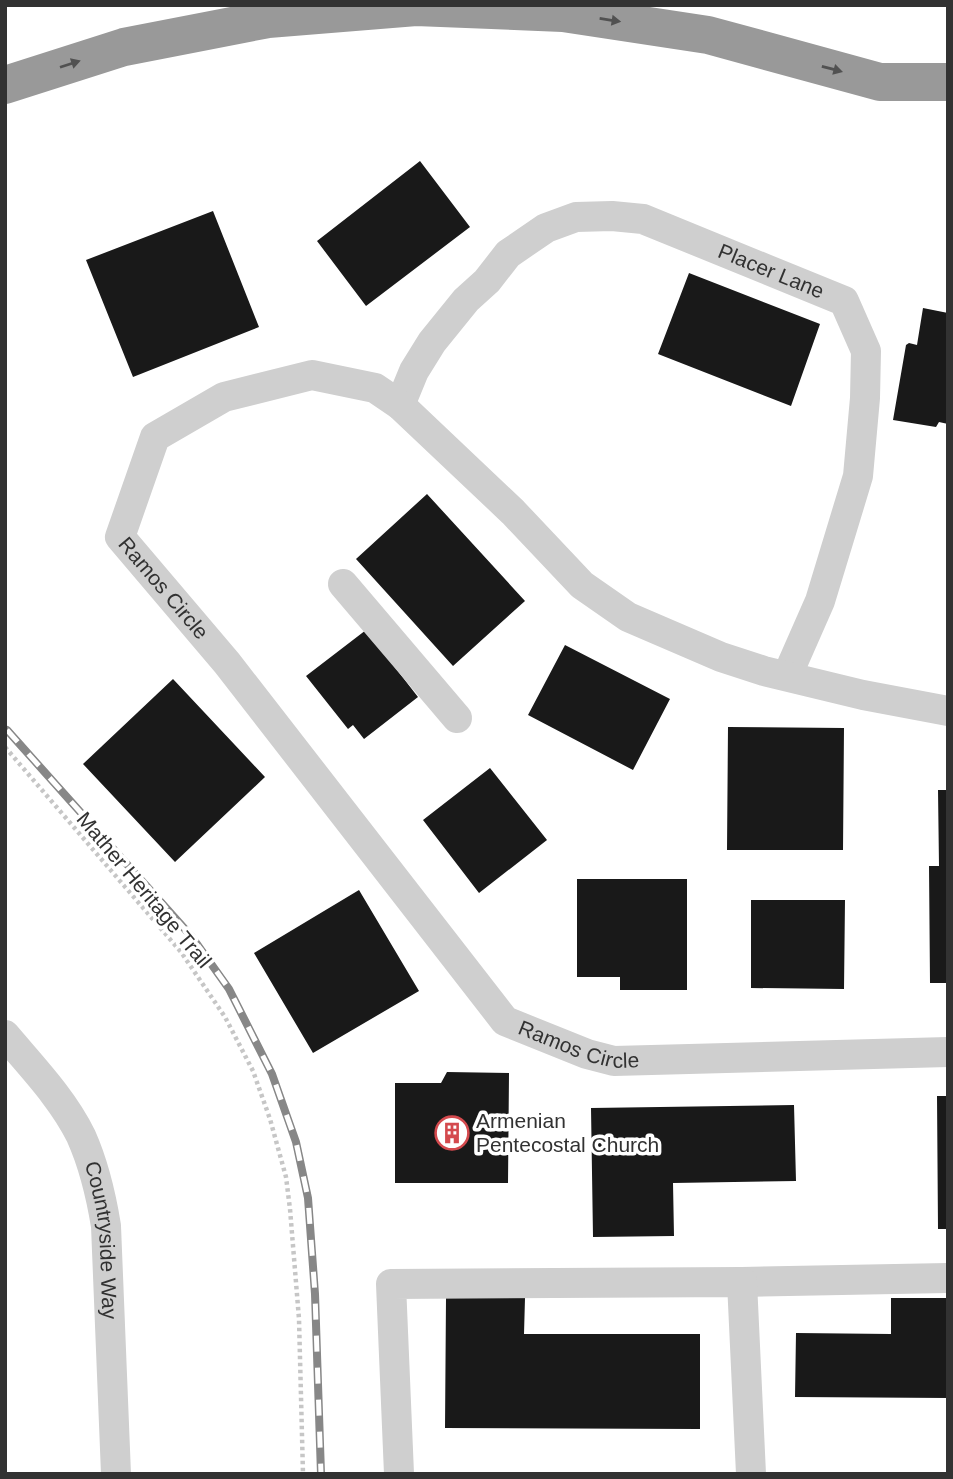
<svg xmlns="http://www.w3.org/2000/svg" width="953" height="1479" viewBox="0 0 953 1479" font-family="Arial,sans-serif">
  <rect width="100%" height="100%" fill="#fff"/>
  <path fill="#191919" d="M420 161 470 227 366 306 317 241Z
    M213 211 259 327 133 377 86 260Z
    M689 273 820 324 791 406 658 354Z
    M923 308 948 313V424L939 422 936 427 893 420 906 345 909 343 917 345Z
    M427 494 525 601 453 666 356 559Z
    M366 630 418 697 364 739 353 725 348 729 306 676Z
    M565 645 670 699 633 770 528 715Z
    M173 679 265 777 175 862 83 764Z
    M728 727 844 728 843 850H727Z
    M490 768 547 840 479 893 423 820Z
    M938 790H948V983H930L929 866H939Z
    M577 879H687V990H620V977H577Z
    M359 890 419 991 313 1053 254 953Z
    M751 900H845L844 989 751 988Z
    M447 1072 509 1073 508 1183H395V1083H441Z
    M937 1096H948V1229H938Z
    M794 1105 796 1181 673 1183 674 1236 593 1237 591 1108Z
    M446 1298H525L524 1334H700V1429L445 1428Z
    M891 1298H948V1398L795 1397 796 1333 891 1334Z"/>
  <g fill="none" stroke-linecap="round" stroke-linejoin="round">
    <path stroke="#c6c6c6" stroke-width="4.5" stroke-dasharray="3.5 3.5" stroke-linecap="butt" d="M5 747 181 952 225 1017 253 1071 270 1119 286 1177 290 1209 299 1319 303 1474"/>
    <g stroke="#cfcfcf" stroke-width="30">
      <path id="s1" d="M400 405 414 371 432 342 466 300 487 281 508 254 546 228 576 217 612 216 643 219 844 301 866 351 865 398 858 476 820 601 787 676"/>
      <path d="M343 584 457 718"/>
      <path id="s2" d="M948 711 863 695 764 671 721 657 628 617 582 585 513 512 400 405 375 388 312 375 224 397 155 437 120 537 227 663 505 1021 587 1054 614 1061 948 1052"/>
      <path id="s3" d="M5 1035C32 1067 63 1099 81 1136 94 1165 101 1195 106 1226L116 1474"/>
      <path d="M742 1282 948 1278"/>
      <path d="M399 1474 391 1284 742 1282 751 1474"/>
    </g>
    <path stroke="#999" stroke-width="38" d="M5 85 124 47 268 19 416 7 563 13 708 35 880 82H948"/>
    <defs>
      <path id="rail" d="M7 730 192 937 229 989 272 1074 296 1142 308 1198 315 1294 321 1474"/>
    </defs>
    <use href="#rail" stroke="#878787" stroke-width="8"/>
    <use href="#rail" stroke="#fff" stroke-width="5" stroke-dasharray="16" stroke-linecap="butt"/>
  </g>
  <defs><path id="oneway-solid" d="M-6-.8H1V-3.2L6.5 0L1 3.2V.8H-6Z" transform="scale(1.75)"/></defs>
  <g fill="#515151">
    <use href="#oneway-solid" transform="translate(610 20) rotate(9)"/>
    <use href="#oneway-solid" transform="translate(70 64) rotate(-18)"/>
    <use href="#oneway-solid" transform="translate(832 69) rotate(15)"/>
  </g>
  <defs>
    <symbol id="building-ring" viewBox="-11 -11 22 22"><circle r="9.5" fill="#fff" stroke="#d44a4e" stroke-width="1.5"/><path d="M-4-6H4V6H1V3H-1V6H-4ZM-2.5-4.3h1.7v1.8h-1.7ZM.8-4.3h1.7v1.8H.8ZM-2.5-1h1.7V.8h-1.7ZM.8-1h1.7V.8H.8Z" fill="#d44a4e"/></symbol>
  </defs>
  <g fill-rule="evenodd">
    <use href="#building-ring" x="433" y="1114" width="38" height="38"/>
  </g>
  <g text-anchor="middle" stroke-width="7" stroke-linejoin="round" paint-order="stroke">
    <g font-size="21" fill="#323232" stroke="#fff">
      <text dy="7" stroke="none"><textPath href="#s1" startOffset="471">Placer Lane</textPath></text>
      <text dy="7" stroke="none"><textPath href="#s2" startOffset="1085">Ramos Circle</textPath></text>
      <text transform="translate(144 890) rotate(50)" y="7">Mather Heritage Trail</text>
      <text dy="7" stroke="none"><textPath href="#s2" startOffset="1715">Ramos Circle</textPath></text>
      <text dy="7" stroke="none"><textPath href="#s3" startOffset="234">Countryside Way</textPath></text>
    </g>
    <g font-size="21" fill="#323232" stroke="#fff" text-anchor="start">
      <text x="476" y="1128">Armenian<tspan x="476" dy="24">Pentecostal Church</tspan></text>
    </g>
  </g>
  <rect width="953" height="1479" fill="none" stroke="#323232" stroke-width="14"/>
</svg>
